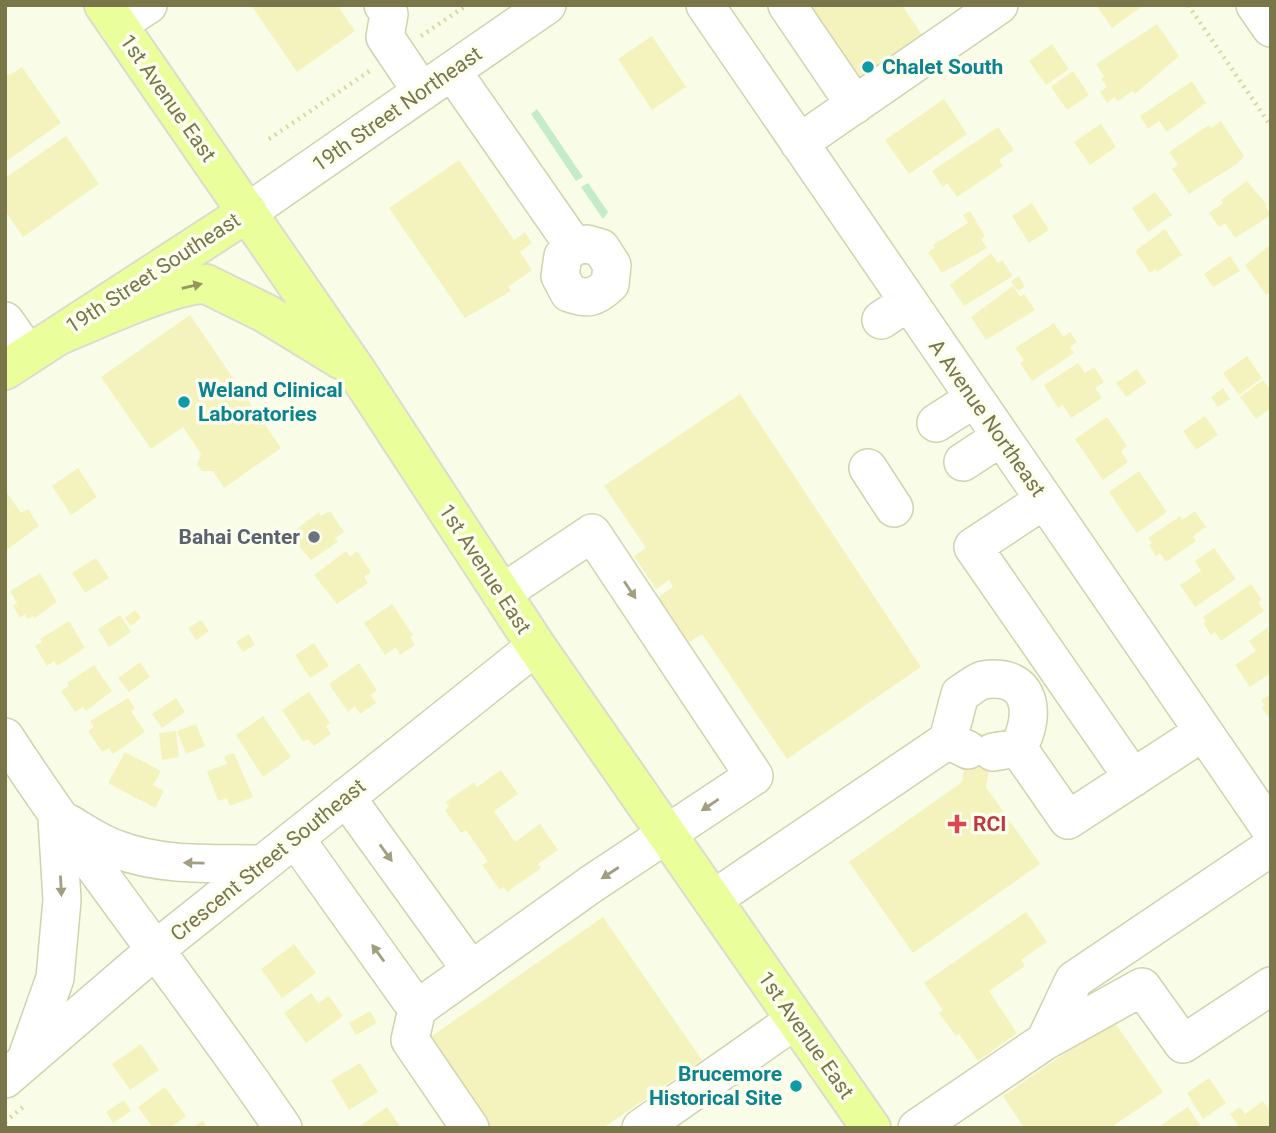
<svg xmlns="http://www.w3.org/2000/svg" width="1276" height="1133" viewBox="0 0 1276 1133" font-family="Roboto,sans-serif">
  <rect width="100%" height="100%" fill="#f9fde7"/>
  <path fill="#c4eccb" d="M537 109 583 177 576 181 531 114Z
    M588 183 608 212 603 219 581 187Z"/>
  <path fill="#f4f3bd" d="M251 5H337L355 31 297 72Z
    M800 5H902L928 44 860 91Z
    M1096 5H1144L1112 28Z
    M1157 24 1179 56 1135 94 1132 91 1121 99 1117 101 1115 97 1107 103 1100 92 1107 87 1101 79 1104 76 1096 64Z
    M652 36 686 87 652 110 618 59Z
    M1052 44 1069 69 1046 85 1029 61Z
    M22 67 61 123 5 162V73L10 75Z
    M1073 71 1089 95 1067 110 1051 87Z
    M1192 81 1206 103 1167 132 1159 121 1148 129 1140 116Z
    M944 99 967 134 909 174 885 140Z
    M1221 121 1244 156 1237 164 1189 194 1172 169 1178 165 1169 152 1209 125 1211 128Z
    M1101 124 1116 147 1090 165 1074 142Z
    M998 127 1014 150 999 160 1003 166 957 197 947 183 943 187 932 171Z
    M66 136 99 184 23 237 5 211V178Z
    M459 160 514 240 525 232 532 243 520 252 532 270 508 287 511 291 465 318 389 208Z
    M1247 181 1267 205 1265 206 1271 215 1235 238 1225 223 1219 227 1209 213 1223 203 1221 200Z
    M1155 192 1172 215 1148 232 1132 208Z
    M1032 203 1049 230 1029 243 1012 216Z
    M970 211 985 236 981 239 987 248 942 273 928 252 935 248 933 245 968 223 963 215Z
    M1165 229 1182 255 1157 272 1156 269 1150 273 1135 251Z
    M1271 244V292L1266 295 1245 265Z
    M991 253 998 263 1002 260 1013 276 964 306 950 285Z
    M1230 256 1240 271 1213 287 1204 274Z
    M1019 276 1025 287 1018 291 1011 281Z
    M1013 286 1020 297 1024 294 1035 310 986 340 971 317Z
    M190 315 281 448 224 488 213 471H202L197 465 201 454 183 427 151 449 101 377Z
    M1054 323 1063 337 1070 332 1077 342 1070 347 1074 353 1032 381 1020 363 1024 360 1015 348Z
    M1247 356 1262 378 1239 395 1223 373Z
    M1078 363 1085 373 1094 367 1104 382 1095 388 1102 398 1071 418 1063 405 1058 408 1044 385Z
    M1137 369 1146 383 1126 397 1116 383Z
    M1263 380 1271 391V408L1256 419 1240 397Z
    M1223 388 1230 399 1218 407 1211 397Z
    M740 394 921 667 787 759 702 634 689 642 658 597 673 587 669 580 656 589 634 556 646 548 604 486Z
    M1205 416 1218 435 1196 450 1183 431Z
    M1107 417 1127 446 1121 451 1128 462 1103 480 1075 439Z
    M78 468 97 497 71 515 52 486Z
    M1139 471 1167 512 1137 533 1109 492Z
    M5 490 21 513 28 509 39 526 5 551Z
    M330 511 344 532 335 538 338 542 311 560 289 535 319 512 321 516Z
    M1195 511 1206 527 1193 536 1196 541 1166 562 1160 553 1156 556 1149 545 1152 543 1148 538 1180 516 1182 520Z
    M1214 548 1236 579 1195 607 1180 585 1201 571 1195 561Z
    M346 551 350 557 357 551 371 572 364 577 368 583 337 604 314 575Z
    M96 558 109 578 85 593 72 573Z
    M40 573 57 602 35 618 33 616 28 619 25 614 20 618 13 606 17 603 10 591Z
    M1251 584 1262 600 1258 602 1264 611 1221 641 1215 632 1211 635 1204 624 1206 622 1203 617Z
    M392 604 413 635 410 637 415 645 400 655 396 647 385 655 364 623Z
    M135 610 141 618 131 626 125 618Z
    M120 615 131 632 109 647 98 629Z
    M201 620 209 631 196 640 188 628Z
    M69 621 85 648 57 666 54 661 47 666 35 646 42 642 40 639Z
    M1268 627 1271 673 1250 687 1235 665 1256 651 1249 641Z
    M249 634 255 645 243 652 236 642Z
    M314 643 329 666 310 678 295 655Z
    M140 662 150 677 129 692 118 678Z
    M359 663 377 690 371 695 376 703 360 714 355 706 348 712 329 684Z
    M94 665 112 691 86 711 83 707 75 712 61 691 69 686 67 683Z
    M309 692 330 723 326 726 331 734 314 746 308 739 303 742 282 710Z
    M1271 694V717L1269 718 1262 708 1265 705 1261 700Z
    M128 698 135 708 131 711 145 732 113 754 109 748 102 752 88 731 94 727 90 721Z
    M176 698 185 712 162 728 152 714Z
    M263 716 291 757 263 777 236 735Z
    M196 724 205 746 186 754 177 731Z
    M176 731 179 757 162 760 159 733Z
    M970 732 995 735 986 787 1040 864 913 953 849 862 962 782Z
    M125 752 161 771 153 785 164 791 155 808 108 783Z
    M234 753 253 797 230 806 227 798 218 801 207 771 227 764 224 756Z
    M501 770 518 794 494 811 515 842 540 824 558 850 538 864 541 868 507 892 504 887 500 890 482 865 488 862 466 830 461 833 445 810 449 807 446 802 474 782 477 787Z
    M1026 912 1047 942 1021 960 1025 966 989 991 1017 1033 978 1061 959 1034 956 1036 939 1013 943 1010 924 983Z
    M603 917 702 1060 603 1128H486L426 1040Z
    M294 944 316 973 282 998 261 969Z
    M311 993 318 1003 329 996 343 1016 306 1043 284 1013Z
    M370 1011 377 1023 356 1035 349 1023Z
    M1113 1020 1163 1092 1110 1128H1024L1003 1096Z
    M141 1044 159 1070 130 1090 112 1064Z
    M360 1063 378 1092 349 1110 331 1080Z
    M1209 1078 1226 1103 1203 1119 1187 1093Z
    M165 1087 186 1116 170 1128H153L138 1107Z
    M124 1100 131 1111 113 1123 106 1112Z
    M1263 1101 1271 1112V1128H1240L1230 1114 1240 1107 1245 1114Z
    M387 1107 401 1128H357Z
    M1188 1107 1202 1128H1162L1161 1125Z
    M203 1120 207 1128H192Z"/>
  <g fill="none" stroke-linecap="round" stroke-linejoin="round">
    <defs>
      <path id="minor" d="M383 5 389 14 385 37 422 92
        M705 5 1271 830
        M787 5 855 105
        M1255 5 1271 28
        M117 25 148 5
        M452 71 574 246 563 256 560 276 569 293C588 300 595 298 610 284L612 265 601 248 587 244 574 246
        M799 143 999 5
        M248 212 547 5
        M881 320 908 302
        M5 321 28 354
        M936 423 974 399
        M963 462 1001 437
        M868 468 894 508
        M1044 500 973 547 1133 778
        M5 737C92 871 193 995 283 1128
        M948 740 960 694C967 690 976 682 983 680 1032 672 1037 715 1018 748L993 752
        M1018 748 1068 820 1203 732
        M346 797 471 970
        M68 823C83 832 99 843 116 849 163 867 213 863 262 864
        M295 838 417 1009
        M712 900 948 740 968 750
        M1045 1041 1142 987 1183 1044 1271 986
        M27 1057 55 978 62 900 57 818
        M5 1079 155 950 536 646
        M470 1128 410 1040 417 1009 590 885 754 776 592 533 501 594
        M641 1128 795 1020
        M917 1128 1045 1041 1074 980 1271 847"/>
      <path id="major" d="M104 5 355 369 536 646 871 1128
        M59 335C92 322 174 283 206 284L265 313 342 360
        M5 370 248 212"/>
    </defs>
    <use href="#minor" stroke="#d1d2ae" stroke-width="40"/>
    <use href="#major" stroke="#dcdbd0" stroke-width="42"/>
    <path stroke="#dad89f" stroke-width="4.5" stroke-dasharray="2 5" stroke-linecap="butt" d="M1188 5 1271 126
      M421 36 467 5
      M269 139 371 70
      M5 1122 23 1107"/>
    <use href="#minor" stroke="#fff" stroke-width="37"/>
    <use href="#major" stroke="#eaff9c" stroke-width="38"/>
  </g>
  <defs><path id="oneway-solid" d="M-6-.8H1V-3.2L6.5 0L1 3.2V.8H-6Z" transform="scale(1.75)"/></defs>
  <use fill="#95985e" href="#oneway-solid" transform="translate(192 286) rotate(-13)"/>
  <g fill="#a19f80">
    <use href="#oneway-solid" transform="translate(630 590) rotate(56)"/>
    <use href="#oneway-solid" transform="translate(710 805) rotate(146)"/>
    <use href="#oneway-solid" transform="translate(386 853) rotate(54)"/>
    <use href="#oneway-solid" transform="translate(194 863) rotate(-179)"/>
    <use href="#oneway-solid" transform="translate(610 873) rotate(147)"/>
    <use href="#oneway-solid" transform="translate(61 886) rotate(87)"/>
    <use href="#oneway-solid" transform="translate(378 953) rotate(-126)"/>
  </g>
  <g fill="#0f9aa8" stroke="#fcffee" stroke-width="2.5">
    <circle cx="868" cy="67" r="7"/>
    <circle cx="184" cy="402" r="7"/>
    <circle cx="796" cy="1086" r="7"/>
  </g>
  <circle fill="#6b7280" stroke="#fcffee" stroke-width="2.5" cx="314" cy="537" r="7"/>
  <path fill="#e0444e" stroke="#fcffee" stroke-width="2.5" d="M953.5 813.5h7v7h7v7h-7v7h-7v-7h-7v-7h7z"/>
  <g text-anchor="middle" stroke-width="7" stroke-linejoin="round" paint-order="stroke">
    <g font-size="21" font-weight="bold" fill="#0d838f" stroke="#fcffee" text-anchor="start">
      <text x="882" y="74">Chalet South</text>
      <text x="198" y="397">Weland Clinical<tspan x="198" dy="24">Laboratories</tspan></text>
      <text x="782" y="1081" text-anchor="end">Brucemore<tspan x="782" dy="24">Historical Site</tspan></text>
    </g>
    <g font-size="21" fill="#797649" stroke="#fcffee">
      <text transform="translate(168 98) rotate(55)" y="7">1st Avenue East</text>
      <text transform="translate(397 109) rotate(-35)" y="7">19th Street Northeast</text>
      <text transform="translate(153 273) rotate(-33)" y="7">19th Street Southeast</text>
      <text transform="translate(987 418) rotate(55)" y="7">A Avenue Northeast</text>
      <text transform="translate(485 569) rotate(57)" y="7">1st Avenue East</text>
      <text transform="translate(268 860) rotate(-39)" y="7">Crescent Street Southeast</text>
      <text transform="translate(806 1035) rotate(55)" y="7">1st Avenue East</text>
    </g>
    <g font-size="21" font-weight="bold" fill="#5b616d" stroke="#fcffee" text-anchor="end">
      <text x="300" y="544">Bahai Center</text>
    </g>
    <g font-size="21" font-weight="bold" fill="#be3a42" stroke="#fcffee" text-anchor="start">
      <text x="973" y="831">RCI</text>
    </g>
  </g>
  <rect width="1276" height="1133" fill="none" stroke="#797649" stroke-width="14"/>
</svg>
